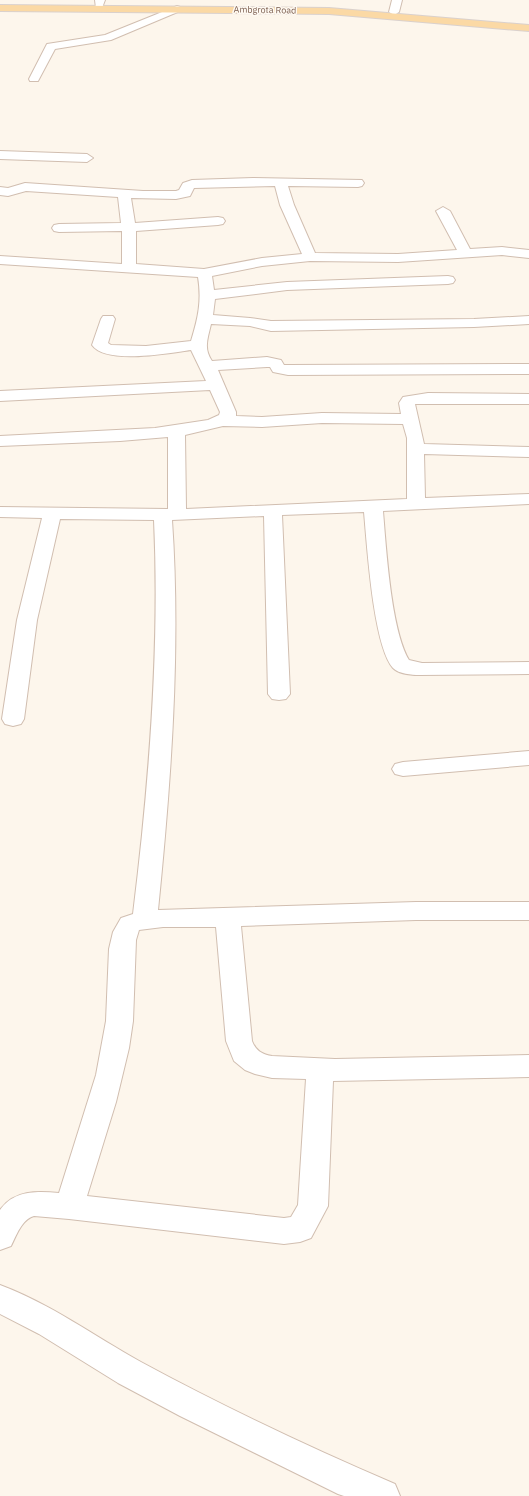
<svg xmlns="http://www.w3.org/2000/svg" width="529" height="1496" viewBox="0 0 529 1496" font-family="'IBM Plex Sans',sans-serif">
  <rect width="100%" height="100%" fill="#fdf6ec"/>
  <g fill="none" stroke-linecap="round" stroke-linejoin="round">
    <defs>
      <path id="minor" d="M95 0H105L102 8H96Z
        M392 0H402L399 12 394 15 389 12Z
        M177 6 180 7 182 9 180 11 111 40 55 49 38 81H30L29 79 47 44 105 35Z
        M0 151 87 154 93 158 87 162 0 159Z
        M253 178 362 180 364 183 362 186 358 187 288 186 294 205 315 253 398 254 457 250 436 211 443 207 450 211 470 249 502 247 529 250V258L502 255 398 262 310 261 262 266 212 276 214 290 287 282 448 276 453 277 455 280 453 283 448 284 287 290 215 299 213 315 250 318 271 321 474 319 529 316V324L474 327 271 331 250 326 211 324C208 338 203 348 212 361L267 357 281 360 284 365H288L529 364V374L288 375 273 372 270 367H267L218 370 236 412V416L262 417 322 413 401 414 399 403 403 397 428 393 529 394V404H415L424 444 529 447V457L424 454 425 498 529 494V504L383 511C386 547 391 630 409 660L422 663 529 662V674L419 675C412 675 399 674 393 668 373 645 367 544 364 512L282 515 290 694 286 699 279 700 272 699 268 694 264 516 172 520C181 648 171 782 158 910L416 902H529V920H416L241 926 252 1041C256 1051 262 1054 272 1056L335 1059 529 1055V1077L333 1081 328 1206 311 1238 300 1242 284 1244 69 1219 34 1216C22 1219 16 1236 11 1246L0 1250V1210C14 1190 37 1191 59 1193L96 1075 106 1021 109 949 113 932 121 918 133 914C149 785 160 650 154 520L60 519 37 620 24 719 21 724 13 726 5 724 2 719 17 620 42 518 0 517V507L168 509V437L120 441 0 446V436L155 428 208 420 219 415 220 412 210 390 0 401V391L206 381 191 350C170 353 106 365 92 345L101 319 103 316H113L115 319 108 343 111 345 146 346 191 341C198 318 202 301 198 277L0 264V256L122 264V231L59 232 54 231 52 228 54 225 59 224 121 223 118 197 26 191 8 196 0 195V187L8 188 25 183 143 191H176L179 190 183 183 192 180ZM275 186 280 205 302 254 262 258 204 269 136 264V231L218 225 223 224 225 221 223 218 218 217 135 223 131 198 176 199 190 196 194 188ZM322 423 403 424 407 438V499L186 509 185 435 223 426 262 427ZM163 927H216L226 1041 234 1061 245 1070 255 1074 272 1078 306 1079 298 1205 291 1217 284 1218 87 1196 116 1102 129 1048 133 1021 136 940 139 930Z
        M529 751V765L403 776 395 774 392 769 395 764 403 762Z
        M0 1285C51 1304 94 1336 141 1362 224 1407 309 1447 395 1484L400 1496H344L338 1494 180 1416 118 1383 39 1334 0 1314Z"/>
      <path id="major" d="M0 5 329 8 529 25V31L329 14 0 11Z"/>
    </defs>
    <use href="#minor" stroke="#d1beb0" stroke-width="2"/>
    <use href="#major" stroke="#dad1cd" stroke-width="2"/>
    <use href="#minor" fill="#fff" fill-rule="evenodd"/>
    <use href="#major" fill="#fbd9a5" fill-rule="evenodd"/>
  </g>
  <g text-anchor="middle" stroke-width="3" stroke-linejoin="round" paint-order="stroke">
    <g font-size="9" fill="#7a5c4d" stroke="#fffaf3">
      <text transform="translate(265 10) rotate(1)" y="3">Ambgrota Road</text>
    </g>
  </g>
</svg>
